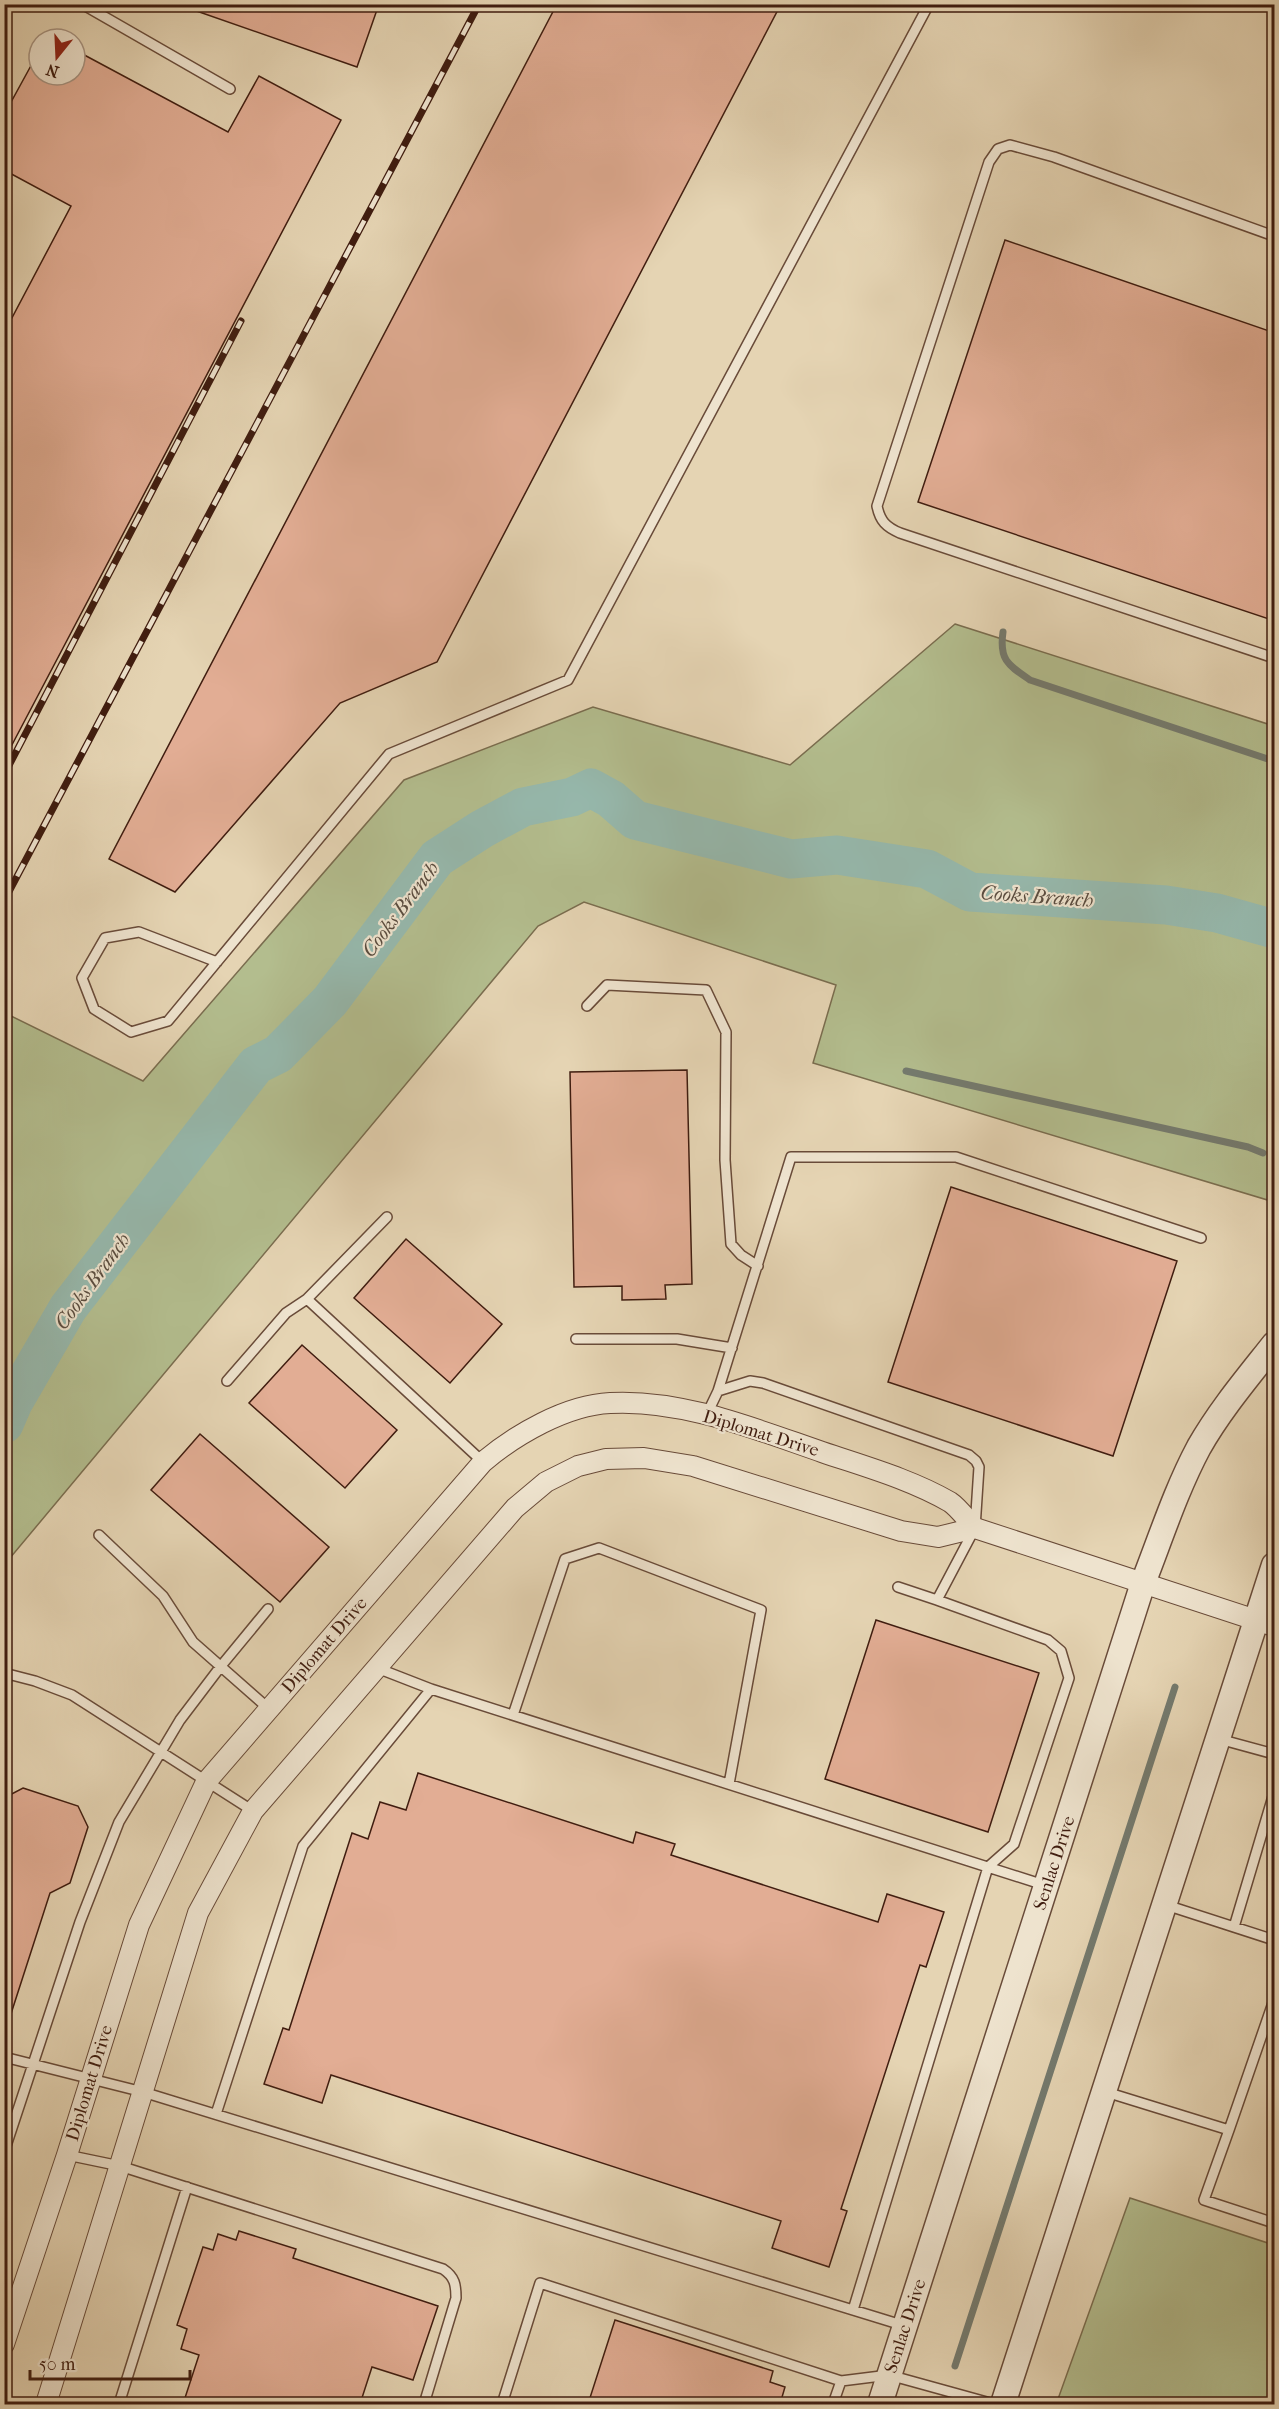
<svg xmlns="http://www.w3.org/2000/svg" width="1279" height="2409" viewBox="0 0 1279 2409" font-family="'IM FELL French Canon',serif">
  <rect width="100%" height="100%" fill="#e5d4b3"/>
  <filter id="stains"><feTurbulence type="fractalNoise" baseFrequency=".00333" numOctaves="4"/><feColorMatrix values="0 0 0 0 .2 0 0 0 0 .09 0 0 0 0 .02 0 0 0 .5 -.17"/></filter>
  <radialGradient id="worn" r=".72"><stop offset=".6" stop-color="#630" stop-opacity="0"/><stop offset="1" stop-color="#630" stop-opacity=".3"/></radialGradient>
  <path fill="#b3bd8e" stroke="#7a6d4f" stroke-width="1.5" d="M955 624 1274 726V1202L813 1063 836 985 584 902 538 926 5 1564V1013L143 1081 404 780 593 707 790 765Z
    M1130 2198 1274 2245V2404H1072L1058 2399Z"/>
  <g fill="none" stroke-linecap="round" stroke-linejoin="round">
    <path stroke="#747a6e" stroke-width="7" d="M1003 632C999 660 1008 665 1030 680L1274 761
      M906 1071 1248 1147 1263 1153
      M955 2366 1175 1687"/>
    <path stroke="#96b8ac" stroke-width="39" d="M4 1424 13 1403 68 1308 256 1065 278 1054 330 1001 437 858 482 829 523 807 572 797 591 788 611 799 635 820 791 859 837 855 927 869 970 892 1166 905 1217 913 1274 929"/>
  </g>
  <path fill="#e2ad94" stroke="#401d10" stroke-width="1.5" d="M186 4H379L357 67 185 7Z
    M557 4H781L437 662 340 703 175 892 109 859Z
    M75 50 228 132 259 76 341 120 4 760V333L71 206 4 170V115L39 51V75H75Z
    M1005 240 1275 333V621L918 502Z
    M687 1070 692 1284 665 1285 666 1299 622 1300V1286L574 1287 570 1072Z
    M951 1187 1177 1261 1113 1456 888 1382Z
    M406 1239 502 1324 450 1383 354 1298Z
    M302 1345 397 1430 345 1488 249 1403Z
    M200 1434 329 1547 280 1602 151 1490Z
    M876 1620 1039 1673 988 1832 825 1779Z
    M418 1773 633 1843 636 1832 675 1844 671 1855 878 1922 887 1894 944 1912 926 1967 920 1965 841 2209 847 2211 829 2267 772 2248 781 2221 331 2075 322 2103 264 2084 283 2028 289 2030 352 1833 368 1839 380 1802 406 1810Z
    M23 1788 78 1806 88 1827 70 1883 50 1893 8 2023 4 2022V1798Z
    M239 2231 296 2249 293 2258 438 2306 413 2380 372 2367 360 2404H183L199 2355 181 2349 187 2329 177 2325 203 2247 213 2250 218 2234 236 2240Z
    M615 2320 773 2371 770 2382 785 2387 780 2404H588Z"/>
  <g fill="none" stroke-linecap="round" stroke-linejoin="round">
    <defs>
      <path id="service" d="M82 4 230 89
        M1274 236 1054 157 1010 145 998 149 989 162 877 506C880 521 886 527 900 533L1274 658
        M217 962 139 932 105 938 82 978 94 1009 131 1032 168 1021 389 754 568 680 929 4
        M587 1006 607 985 706 990 726 1032 725 1160 731 1244 741 1255 758 1266
        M307 1299 483 1462
        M576 1339H677L732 1348
        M227 1381 286 1313 307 1299 387 1217
        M718 1391 791 1157H956L1201 1238
        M706 1416 718 1391 750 1381 763 1383 969 1455 976 1461 979 1467 975 1528 937 1600 1048 1640 1061 1651 1069 1678 1014 1844 988 1867 853 2310
        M99 1535 163 1596 193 1642 269 1709
        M898 1587 937 1600
        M377 1668 431 1689
        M4 1673 35 1681 72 1695 253 1811
        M513 1715 565 1559 599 1548 761 1610 729 1784
        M1219 1739 1274 1754
        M1166 1905 1274 1940
        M1234 1927 1274 1793
        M4 2057 143 2092 905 2326
        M1106 2092 1229 2130 1204 2200 1274 2223
        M216 2114 303 1846 431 1689 1044 1885
        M1229 2130 1274 2000
        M4 2152 80 1922 119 1822 180 1720 221 1666 268 1609
        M67 2155 120 2166 443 2269C455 2277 456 2285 456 2298L424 2404
        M119 2404 187 2187
        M502 2404 540 2283 841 2381
        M833 2404 841 2381 889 2375 994 2404"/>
      <path id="minor" d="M4 2344 67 2155 139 1925 206 1782 483 1462C515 1435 566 1405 610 1403 682 1399 755 1429 822 1452 866 1467 910 1479 950 1502 959 1508 967 1520 975 1528L1274 1626
        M46 2404 198 1913 253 1811 515 1508 546 1482 578 1466 606 1459 644 1458 693 1466 901 1531 938 1537 975 1528"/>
      <path id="tertiary" d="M880 2404 1143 1583C1161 1537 1176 1490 1199 1447 1220 1410 1248 1377 1274 1344
        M1003 2404 1274 1565"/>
    </defs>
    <use href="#service" stroke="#694b39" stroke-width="12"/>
    <use href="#minor" stroke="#694b39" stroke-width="22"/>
    <use href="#tertiary" stroke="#694b39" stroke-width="27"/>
    <use href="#service" stroke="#eee3ce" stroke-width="9"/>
    <use href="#minor" stroke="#eee3ce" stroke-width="20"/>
    <use href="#tertiary" stroke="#eee3ce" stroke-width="24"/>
    <defs>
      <path id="rail" d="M4 775 241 321
        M4 901 479 4"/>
    </defs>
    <use href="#rail" stroke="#401d10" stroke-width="7"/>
    <use href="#rail" stroke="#eee3ce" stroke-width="4.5" stroke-dasharray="14" stroke-linecap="butt"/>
  </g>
  <g text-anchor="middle" stroke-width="4.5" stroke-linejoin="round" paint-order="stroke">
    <g font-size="18" fill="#401d10" stroke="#eee3ce">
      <text transform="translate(761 1433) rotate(17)" y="6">Diplomat Drive</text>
      <text transform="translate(324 1645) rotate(-49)" y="6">Diplomat Drive</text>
      <text transform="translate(1054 1863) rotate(-72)" y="6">Senlac Drive</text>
      <text transform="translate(89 2083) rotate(-73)" y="6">Diplomat Drive</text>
      <text transform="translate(905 2326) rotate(-72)" y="6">Senlac Drive</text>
    </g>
    <g font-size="20" font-style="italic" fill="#5a4c3f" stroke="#eee3ce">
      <text transform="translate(1037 896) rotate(4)" y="7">Cooks Branch</text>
      <text transform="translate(400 909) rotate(-53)" y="7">Cooks Branch</text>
      <text transform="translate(92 1281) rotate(-54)" y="7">Cooks Branch</text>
    </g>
  </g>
  <rect width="1279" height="2409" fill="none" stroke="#e5d4b3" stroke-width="24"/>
  <rect x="6" y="6" width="1267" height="2397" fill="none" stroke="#401d10" stroke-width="3"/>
  <rect x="12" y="12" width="1255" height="2385" fill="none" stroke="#401d10" stroke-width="1.5"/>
  <g transform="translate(57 57) rotate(198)"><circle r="28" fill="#eee3ce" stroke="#a89482" stroke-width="1.5"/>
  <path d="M0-4.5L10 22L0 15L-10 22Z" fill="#8f2418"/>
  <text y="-9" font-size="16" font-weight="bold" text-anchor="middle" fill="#401d10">N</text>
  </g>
  <path d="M30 2370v9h160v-9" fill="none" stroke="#401d10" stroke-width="3"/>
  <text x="39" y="2370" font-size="18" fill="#401d10" stroke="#eee3ce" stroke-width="4.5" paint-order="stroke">50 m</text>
  <rect width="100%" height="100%" filter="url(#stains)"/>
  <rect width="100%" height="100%" fill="url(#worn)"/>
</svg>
